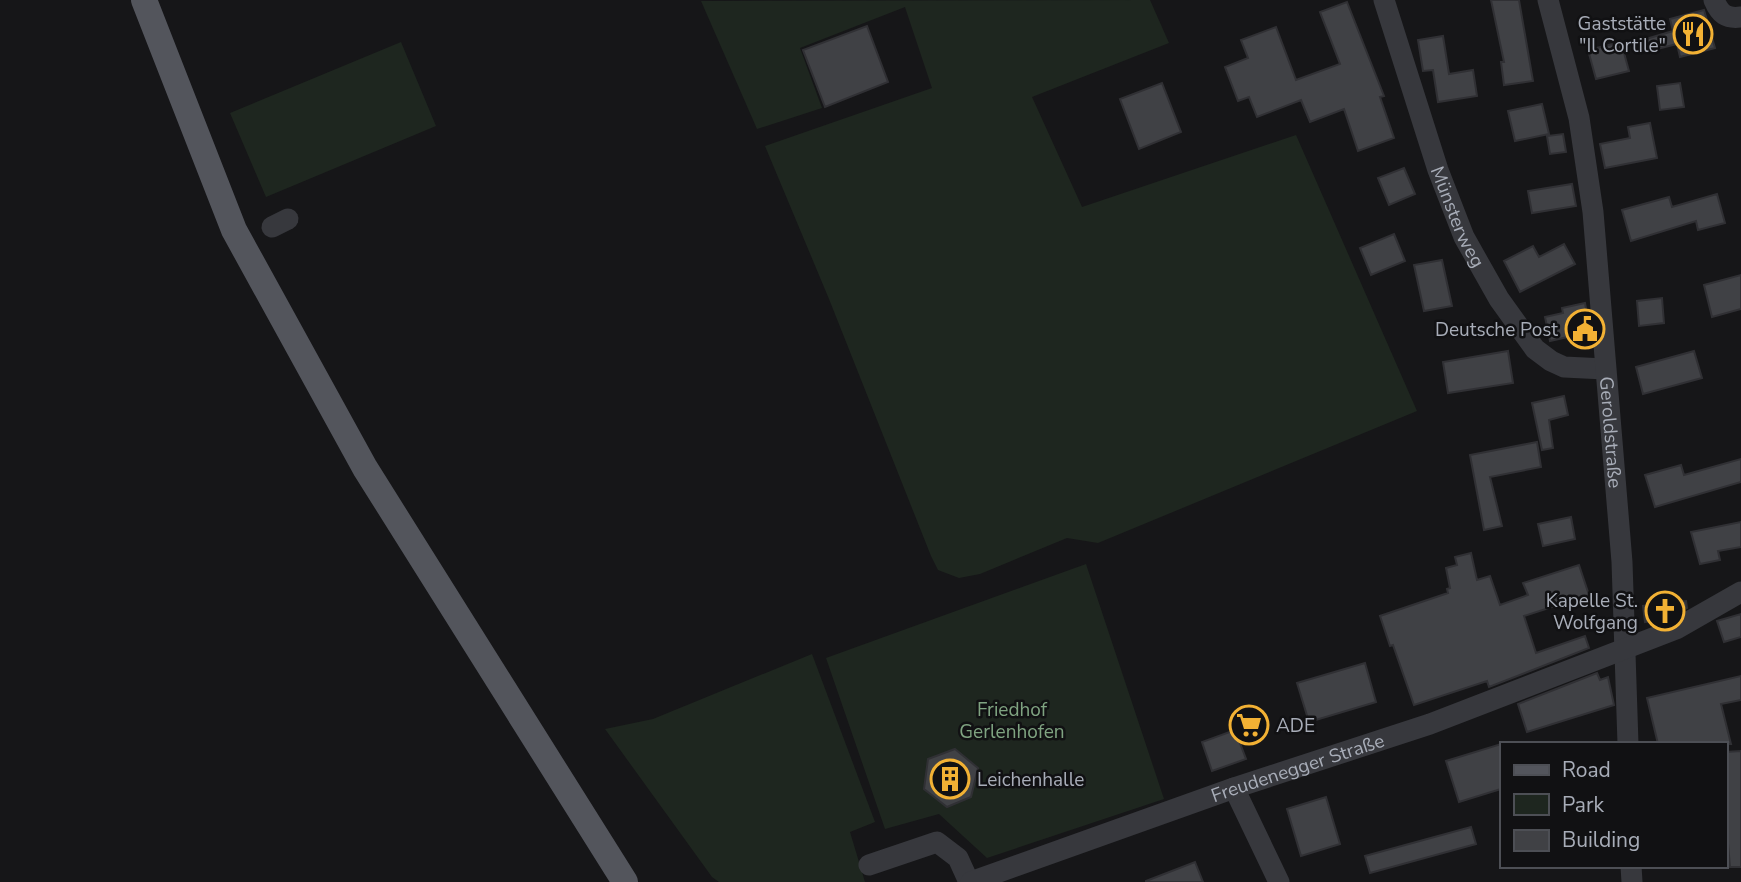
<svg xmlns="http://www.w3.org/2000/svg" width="1741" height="882" viewBox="0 0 1741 882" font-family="'Nunito Sans',sans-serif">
  <rect width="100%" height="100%" fill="#161618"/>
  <path fill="#1e261f" d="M1150 0 1169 43 1032 97 1082 207 1296 135 1417 411 1098 543 1067 538 980 574 959 578 938 570 931 556 829 299 765 146 932 88 905 7 800 48 822 108 757 129 701 1Z
    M401 42 436 126 266 197 230 113Z
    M1086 564 1164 799 987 858 939 814 885 829 826 658Z
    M812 654 875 822 850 832 865 882H719L712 877 605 729 653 719Z"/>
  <path fill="#404145" stroke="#303034" stroke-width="2" d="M1491 0H1519L1533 81 1504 85 1501 62H1504Z
    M1347 2 1384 96 1380 97 1394 138 1358 151 1344 109 1310 122 1301 100 1257 117 1249 97 1238 101 1225 67 1248 58 1241 40 1276 27 1296 80 1340 64 1320 12Z
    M1704 10 1715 48 1680 57 1677 44 1649 51 1646 39 1673 31 1670 19Z
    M867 26 888 82 825 107 803 50Z
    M1443 36 1449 74 1473 70 1477 96 1438 102 1433 70 1423 71 1418 40Z
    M1621 42 1629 71 1596 79 1588 50Z
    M1162 83 1181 132 1139 149 1120 99Z
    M1680 83 1684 107 1660 110 1657 86Z
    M1542 104 1549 134 1515 141 1508 111Z
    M1650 123 1657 158 1605 168 1600 144 1630 138 1628 127Z
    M1563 134 1566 152 1550 154 1547 136Z
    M1404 168 1415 194 1389 205 1378 178Z
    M1572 184 1576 206 1532 213 1528 191Z
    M1717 194 1725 223 1698 230 1696 221 1631 241 1622 210 1669 197 1672 207Z
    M1394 234 1405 261 1371 275 1360 248Z
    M1564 244 1575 264 1520 292 1504 261 1533 246 1539 257Z
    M1442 260 1452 306 1424 311 1414 265Z
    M1741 275V309L1712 317 1704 285Z
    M1662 298 1664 323 1639 326 1637 301Z
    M1585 303 1590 332 1550 341 1545 317 1563 313 1562 308Z
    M1508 351 1513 383 1448 393 1443 362Z
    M1694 351 1702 378 1643 394 1636 367Z
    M1564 396 1568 415 1549 420 1553 448 1542 450 1532 403Z
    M1537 442 1541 467 1490 477 1502 526 1484 530 1470 455Z
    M1741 459V482L1655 507 1645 475 1681 465 1684 475Z
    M1571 517 1575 539 1543 546 1538 524Z
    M1741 522V547L1718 551 1720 560 1700 564 1691 532Z
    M1471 553 1477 580 1490 576 1500 605 1528 595 1523 583 1579 565 1589 595 1524 616 1536 653 1585 636 1589 648 1489 687 1487 681 1414 705 1393 645 1390 646 1380 616 1448 593 1447 589 1450 588 1446 568 1457 565 1455 557Z
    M1686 601 1687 608 1670 617 1645 622 1643 606Z
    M1741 614V637L1724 642 1717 621Z
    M1365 663 1376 702 1309 722 1297 683Z
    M1597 673 1600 680 1608 677 1614 705 1527 732 1518 704Z
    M1741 676V700L1721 704 1731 744H1658L1647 698Z
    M1256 709 1263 729 1240 737 1233 717Z
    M1235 730 1246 759 1212 771 1202 742Z
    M1501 744V789L1459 802 1446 761Z
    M955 749 978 768 971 797 947 807 924 789 928 759Z
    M1741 751V867H1730L1725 809V752Z
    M1326 797 1340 844 1301 856 1287 809Z
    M1471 827 1476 844 1370 873 1365 856Z
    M1195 862 1203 882H1146V881Z"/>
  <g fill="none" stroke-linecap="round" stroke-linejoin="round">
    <g stroke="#37383d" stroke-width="21">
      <path id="s1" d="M1384 0 1438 170 1464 237 1499 299 1535 349 1551 361 1564 367 1605 369"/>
      <path id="s2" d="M1548 0 1579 118 1593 212 1622 562 1628 744"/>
      <path d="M1714 0C1720 14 1726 19 1741 17"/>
      <path d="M272 227 288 219"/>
      <path d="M1234 788 1279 882"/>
      <path d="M869 865 937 842 958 858 969 882"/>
      <path d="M1631 866 1632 882"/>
      <path id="s3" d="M971 882 1234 788 1430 724 1676 629 1741 592"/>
    </g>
    <path stroke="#53555c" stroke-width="26" d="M144 0 234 230 365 468 625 882"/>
  </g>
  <defs>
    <symbol id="restaurant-ring" viewBox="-11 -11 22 22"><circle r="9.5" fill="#111113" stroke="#f2b134" stroke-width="1.5"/><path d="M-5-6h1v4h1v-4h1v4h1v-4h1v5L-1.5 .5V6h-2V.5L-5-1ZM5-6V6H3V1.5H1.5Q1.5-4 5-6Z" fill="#f2b134"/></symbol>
    <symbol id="civic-ring" viewBox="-11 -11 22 22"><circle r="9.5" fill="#111113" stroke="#f2b134" stroke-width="1.5"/><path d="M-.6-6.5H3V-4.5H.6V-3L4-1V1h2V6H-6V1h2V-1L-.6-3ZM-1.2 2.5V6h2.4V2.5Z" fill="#f2b134"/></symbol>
    <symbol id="church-ring" viewBox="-11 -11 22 22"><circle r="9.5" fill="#111113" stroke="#f2b134" stroke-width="1.5"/><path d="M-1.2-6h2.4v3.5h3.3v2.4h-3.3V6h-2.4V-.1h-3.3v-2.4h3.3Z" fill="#f2b134"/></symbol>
    <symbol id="supermarket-ring" viewBox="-11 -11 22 22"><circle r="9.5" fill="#111113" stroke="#f2b134" stroke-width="1.5"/><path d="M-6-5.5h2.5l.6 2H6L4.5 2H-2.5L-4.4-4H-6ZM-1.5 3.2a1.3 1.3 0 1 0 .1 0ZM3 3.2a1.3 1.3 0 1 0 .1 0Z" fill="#f2b134"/></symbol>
    <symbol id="building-ring" viewBox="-11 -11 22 22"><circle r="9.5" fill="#111113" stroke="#f2b134" stroke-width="1.5"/><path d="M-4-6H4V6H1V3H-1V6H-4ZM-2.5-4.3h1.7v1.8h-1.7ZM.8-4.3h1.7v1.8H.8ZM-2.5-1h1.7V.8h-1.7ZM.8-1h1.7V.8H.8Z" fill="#f2b134"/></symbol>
  </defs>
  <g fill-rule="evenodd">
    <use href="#restaurant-ring" x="1671" y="12" width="44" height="44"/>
    <use href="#civic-ring" x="1563" y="307" width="44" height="44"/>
    <use href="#church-ring" x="1643" y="589" width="44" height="44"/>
    <use href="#supermarket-ring" x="1227" y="703" width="44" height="44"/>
    <use href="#building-ring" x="928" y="757" width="44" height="44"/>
  </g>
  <g text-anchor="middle" stroke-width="5" stroke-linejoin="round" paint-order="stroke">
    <g font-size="19" fill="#a8adb8" stroke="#111113" text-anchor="end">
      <text x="1666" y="30">Gaststätte<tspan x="1666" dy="22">"Il Cortile"</tspan></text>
      <text x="1558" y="336">Deutsche Post</text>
      <text x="1638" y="607">Kapelle St.<tspan x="1638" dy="22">Wolfgang</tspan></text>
      <text x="1276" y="732" text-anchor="start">ADE</text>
      <text x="977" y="786" text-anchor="start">Leichenhalle</text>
    </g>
    <g font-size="19" fill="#a8adb8" stroke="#111113">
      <text dy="7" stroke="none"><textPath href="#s1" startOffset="229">Münsterweg</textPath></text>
      <text dy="7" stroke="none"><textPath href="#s2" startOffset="438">Geroldstraße</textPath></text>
      <text dy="7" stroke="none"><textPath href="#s3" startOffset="346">Freudenegger Straße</textPath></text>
    </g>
    <g font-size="19" fill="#7fa381" stroke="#111113">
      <text x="1012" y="716">Friedhof<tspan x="1012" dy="22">Gerlenhofen</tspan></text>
    </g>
  </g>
  <rect x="1500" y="742" width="228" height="126" fill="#111113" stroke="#4d4f55" stroke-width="2"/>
  <rect x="1514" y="765" width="35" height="10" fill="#53555c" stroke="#4d4f55" stroke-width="2"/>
  <text x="1562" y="777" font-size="21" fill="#a8adb8">Road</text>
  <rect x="1514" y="794" width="35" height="21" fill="#1e261f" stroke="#4d4f55" stroke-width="2"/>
  <text x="1562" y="812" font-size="21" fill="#a8adb8">Park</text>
  <rect x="1514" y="830" width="35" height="21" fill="#404145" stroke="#4d4f55" stroke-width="2"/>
  <text x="1562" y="847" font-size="21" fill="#a8adb8">Building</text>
</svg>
